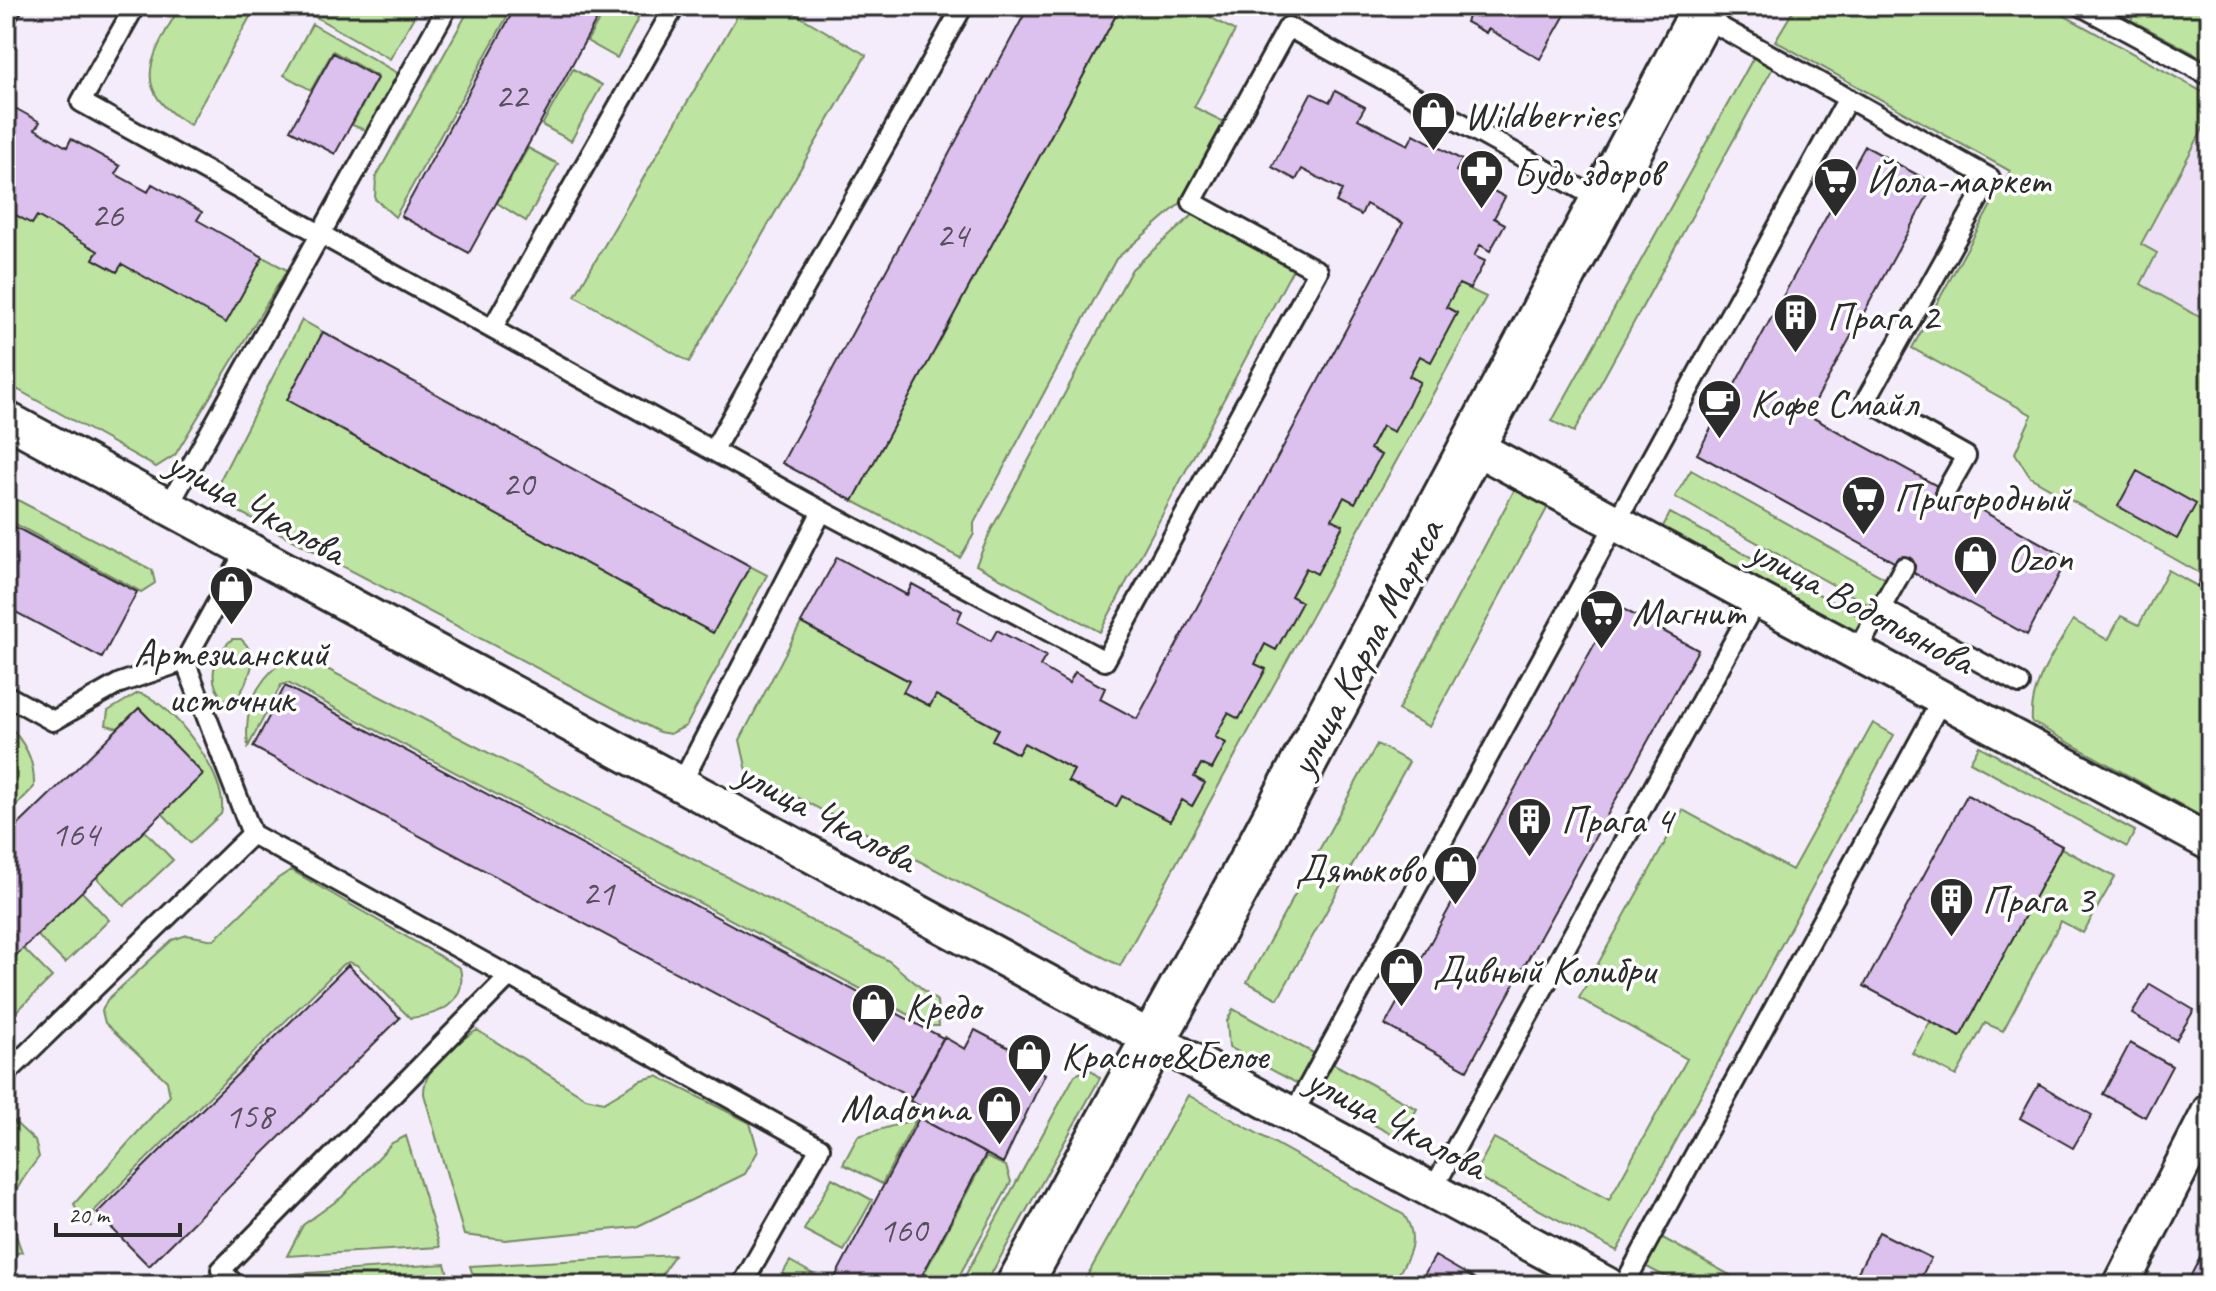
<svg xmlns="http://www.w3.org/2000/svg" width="2216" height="1291" viewBox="0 0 2216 1291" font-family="Caveat,sans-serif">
  <rect width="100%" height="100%" fill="#f4ecfa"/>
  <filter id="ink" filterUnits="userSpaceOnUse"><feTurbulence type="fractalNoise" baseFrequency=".0125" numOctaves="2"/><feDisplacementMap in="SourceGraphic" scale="16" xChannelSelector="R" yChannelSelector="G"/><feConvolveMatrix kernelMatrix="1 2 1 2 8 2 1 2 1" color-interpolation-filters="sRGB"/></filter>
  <g filter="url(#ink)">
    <path fill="#eddff6" d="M2210 119V511L2091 340Z"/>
    <path fill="#bde4a0" stroke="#748866" stroke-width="2" d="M180 6H256L190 125C127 89 152 56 180 6Z
      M296 6H420L390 59Z
      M471 6H513L395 217 375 199 376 177Z
      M607 6H645L617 58 587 41Z
      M743 6H782L866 55 689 362 575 296Z
      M1121 6H1190L1235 31 1194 107 1226 123 1184 200 1116 259 974 523V534L960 558 853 501Z
      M1796 6H2047L2210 96V116L2141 244 2157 253 2141 284 2210 323V563L2203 575 2030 477 2015 453 2032 415 1912 348 2010 171 1775 41Z
      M2139 6H2210V62L2131 20Z
      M312 24 399 74 371 127 365 130 352 125 378 77 333 51 311 90 284 75Z
      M1756 53 1775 64 1574 432 1552 421Z
      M573 69 602 85 571 141 542 125Z
      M528 148 558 164 526 221 497 203Z
      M6 199 11 202 7 210 32 224 37 216 98 251 93 259 117 272 122 264 226 322 263 257 287 270 175 455 156 467 6 383Z
      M1194 214 1293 269 1100 632 976 565 991 530 1132 269Z
      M1459 284 1486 297 1120 966 747 771 740 740 801 623 909 681 903 692 929 706 936 695 998 729 992 740 1017 754 1024 743 1074 770 1068 781 1116 807 1122 796 1170 821 1182 800 1193 805 1204 783 1194 777 1201 764 1212 769 1225 743 1215 737 1228 713 1239 719 1265 669 1255 664 1265 644 1276 650 1302 602 1291 596 1306 568 1317 573 1343 526 1332 519 1344 497 1355 503 1381 455 1370 449 1382 426 1420 382 1409 376 1420 356 1431 361 1457 313 1446 307Z
      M302 320 323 332 287 400 713 633 750 566 767 575 686 726 670 734 659 732 226 505 218 495V484Z
      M1691 470 1886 579 1871 606 1675 497Z
      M1517 485 1550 503 1429 727 1398 710Z
      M6 494 152 570 155 583 141 592 6 519Z
      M1670 513 1864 619 1853 639 1660 532Z
      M2168 570 2210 593V821L2032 722C2029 684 2055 652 2073 620L2108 640 2121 616 2139 625Z
      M232 639H241C261 657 250 675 239 696L224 700C206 681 213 656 232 639Z
      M292 655 304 657 889 961 937 1001 939 1026H930L288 683 281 685 248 747C243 707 258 676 292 655Z
      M138 693C171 699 231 780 221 814L190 843 162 813 202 774 139 708 118 728 106 725 108 711Z
      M6 723C25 742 35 760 34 787L6 816Z
      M1873 723 1894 735 1617 1251 1474 1175 1494 1138 1609 1200 1687 1059 1579 998 1683 810 1792 870Z
      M1377 744 1409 762 1278 999 1247 982Z
      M1979 746 2135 831 2127 847 1970 762Z
      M144 830 173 860 124 906 96 877Z
      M2061 848 2115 877 2083 933 2061 921 2003 1031 1985 1023 1956 1076 1912 1053 1930 1022 1960 1037Z
      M291 870 460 968C468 1003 440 1015 410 1018L357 965 349 962 342 965 95 1210 91 1226 81 1221 74 1204 170 1096 167 1081 105 1023 102 1011 107 1000 172 940 187 935 214 940 277 879Z
      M81 891 109 920 65 963 37 935Z
      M23 948 52 977 6 1022V965Z
      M1233 1009 1315 1054 1298 1084 1229 1047 1227 1021Z
      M477 1030 586 1098 604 1102 641 1080 657 1076 750 1123 758 1151 745 1174 636 1227 505 1240 464 1235 424 1094C423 1066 455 1044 477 1030Z
      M1332 1063 1417 1109 1400 1139 1315 1093Z
      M1089 1069 1100 1078 985 1285H960L1075 1075Z
      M1188 1095 1404 1215C1422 1241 1406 1261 1392 1285H1082Z
      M6 1114 35 1141 39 1157C9 1197 4 1205 22 1252L6 1256Z
      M916 1119 882 1184 843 1164 858 1136Z
      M406 1136 440 1247 287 1256 303 1225 342 1197 392 1143Z
      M986 1157 1006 1166 1011 1182 954 1285H918Z
      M832 1178 872 1200 844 1251 804 1230Z
      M1661 1237 1737 1279 1734 1285H1681L1645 1266Z
      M674 1255 656 1285H476L470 1266Z
      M790 1261 829 1283 828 1285H776Z
      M445 1264 451 1285H302L291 1274Z"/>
    <path fill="#dcc0ee" stroke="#2b2b2b" stroke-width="2" d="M6 6H25L6 39Z
      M516 6H604L469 253 401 216Z
      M1029 6H1121L853 501 782 463Z
      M1472 6H1570L1540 59 1488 29 1486 33 1466 22Z
      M333 53 377 78 335 154 290 130Z
      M1335 91 1365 107 1358 119 1408 145 1414 134 1462 160 1456 171 1505 197 1494 218 1505 224 1490 251 1480 245 1474 256 1485 261 1470 289 1459 284 1446 307 1457 313 1431 362 1420 356 1409 376 1420 382 1394 432 1382 426 1370 449 1381 455 1355 503 1344 497 1332 519 1343 525 1317 574 1306 568 1291 596 1302 602 1276 650 1265 644 1255 664 1266 669 1239 719 1228 713 1215 737 1226 743 1212 769 1201 764 1194 777 1205 783 1192 806 1182 800 1170 821 1122 796 1116 807 1068 781 1074 770 1024 743 1018 754 992 740 998 729 936 695 930 706 903 692 909 681 801 623 837 557 907 595 912 584 962 611 957 622 991 641 997 630 1046 656 1040 666 1069 683 1075 672 1105 688 1100 699 1137 719 1403 223 1366 204 1361 215 1336 202 1342 190 1302 169 1296 180 1272 167 1311 93 1330 102Z
      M15 108 40 122 35 129 67 147 71 139 120 166 115 174 148 192 152 184 202 212 197 220 263 257 226 323 122 264 117 272 93 259 98 251 37 216 32 224 7 210 11 202 6 199V113L11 116Z
      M1865 146 1934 184 1808 415 2068 558 2027 635 1697 454Z
      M323 332 750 566 713 633 287 400Z
      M2137 471 2196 504 2177 539 2118 506Z
      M6 522 137 592 102 658 6 607Z
      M2210 563V593L2197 586Z
      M1616 605 1698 650 1467 1070 1385 1025Z
      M285 686 943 1038 911 1098 253 747Z
      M139 708 203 774 6 965V837Z
      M1967 795 2062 846 1960 1037 1864 986Z
      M348 965 400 1018 149 1266 97 1213Z
      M2150 984 2194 1010 2176 1040 2132 1014Z
      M975 1030 1017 1052 1014 1057 1045 1074 1003 1163 917 1117 922 1107 910 1101 944 1037 965 1049Z
      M2130 1043 2172 1066 2145 1117 2103 1094Z
      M2039 1084 2092 1115 2073 1148 2020 1118Z
      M919 1118 986 1154 917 1285H831Z
      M1879 1232 1931 1258 1917 1285H1851Z
      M2210 1238V1285H2186Z
      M1435 1256 1485 1285H1418Z"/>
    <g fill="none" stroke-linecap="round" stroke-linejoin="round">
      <defs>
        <path id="lane" d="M135 6 81 102 822 511 1105 661 1318 271 1192 202 1288 27 1602 201
          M2081 6 2210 76
          M1701 16 1990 178 1866 400 1966 456 1946 491
          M492 329 675 6
          M713 451 963 6
          M168 507 448 6
          M1881 608 2020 684
          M1856 652 1904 567
          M185 661 252 834 820 1148 742 1285
          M6 695 53 721 120 683 185 661 246 550
          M680 786 822 511
          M6 1074 252 834
          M1292 1116 1848 98
          M1432 1191 1757 599
          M235 1285 221 1270 509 976
          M1624 1285 1942 699"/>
        <path id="street" d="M6 419 1607 1285
          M1471 445 2210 843
          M2121 1285 2210 1111"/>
        <path id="secondary" d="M1019 1285 1263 840 1706 6"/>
      </defs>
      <use href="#lane" stroke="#2b2b2b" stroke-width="24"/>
      <use href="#street" stroke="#2b2b2b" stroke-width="40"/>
      <use href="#secondary" stroke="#2b2b2b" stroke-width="50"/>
      <use href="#lane" stroke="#fff" stroke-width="18"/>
      <use href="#street" stroke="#fff" stroke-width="34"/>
      <use href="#secondary" stroke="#fff" stroke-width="44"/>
    </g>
  </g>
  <defs>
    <symbol id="shop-pin" viewBox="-11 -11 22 30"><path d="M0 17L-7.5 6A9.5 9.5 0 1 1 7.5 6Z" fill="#2b2b2b" stroke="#fff"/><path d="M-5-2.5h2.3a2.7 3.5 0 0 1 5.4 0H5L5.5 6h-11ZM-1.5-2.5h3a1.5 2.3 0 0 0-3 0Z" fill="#fff"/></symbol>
    <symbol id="pharmacy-pin" viewBox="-11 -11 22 30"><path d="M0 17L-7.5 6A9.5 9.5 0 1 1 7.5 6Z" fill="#2b2b2b" stroke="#fff"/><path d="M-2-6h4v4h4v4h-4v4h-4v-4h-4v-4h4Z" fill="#fff"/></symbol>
    <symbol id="supermarket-pin" viewBox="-11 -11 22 30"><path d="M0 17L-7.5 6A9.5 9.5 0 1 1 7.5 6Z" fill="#2b2b2b" stroke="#fff"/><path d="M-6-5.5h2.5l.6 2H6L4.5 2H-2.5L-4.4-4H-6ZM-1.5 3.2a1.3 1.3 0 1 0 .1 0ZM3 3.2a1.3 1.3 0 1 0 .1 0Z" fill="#fff"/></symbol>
    <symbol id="building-pin" viewBox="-11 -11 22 30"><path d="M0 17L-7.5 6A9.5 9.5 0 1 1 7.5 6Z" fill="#2b2b2b" stroke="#fff"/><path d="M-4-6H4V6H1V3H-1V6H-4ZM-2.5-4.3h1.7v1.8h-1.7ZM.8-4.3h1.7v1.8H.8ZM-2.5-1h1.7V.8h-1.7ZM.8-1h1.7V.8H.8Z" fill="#fff"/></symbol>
    <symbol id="cafe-pin" viewBox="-11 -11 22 30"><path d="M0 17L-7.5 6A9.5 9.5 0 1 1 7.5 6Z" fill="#2b2b2b" stroke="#fff"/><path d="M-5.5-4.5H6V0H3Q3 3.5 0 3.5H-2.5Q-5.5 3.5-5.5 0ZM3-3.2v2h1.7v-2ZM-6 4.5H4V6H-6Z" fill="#fff"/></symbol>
  </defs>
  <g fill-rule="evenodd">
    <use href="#shop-pin" x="1408" y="88" width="51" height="69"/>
    <use href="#pharmacy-pin" x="1456" y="146" width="51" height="69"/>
    <use href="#supermarket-pin" x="1810" y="154" width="51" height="69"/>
    <use href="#building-pin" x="1770" y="290" width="51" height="69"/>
    <use href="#cafe-pin" x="1694" y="376" width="51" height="69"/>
    <use href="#supermarket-pin" x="1838" y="472" width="51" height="69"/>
    <use href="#shop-pin" x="1950" y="532" width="51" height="69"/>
    <use href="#shop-pin" x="206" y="562" width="51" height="69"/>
    <use href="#supermarket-pin" x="1576" y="586" width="51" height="69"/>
    <use href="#building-pin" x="1504" y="794" width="51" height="69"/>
    <use href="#shop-pin" x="1430" y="842" width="51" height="69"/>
    <use href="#building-pin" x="1926" y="874" width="51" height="69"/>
    <use href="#shop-pin" x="1376" y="944" width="51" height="69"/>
    <use href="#shop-pin" x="848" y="980" width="51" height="69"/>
    <use href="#shop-pin" x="1004" y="1030" width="51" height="69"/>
    <use href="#shop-pin" x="974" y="1082" width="51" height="69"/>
  </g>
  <g text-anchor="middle" stroke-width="7" stroke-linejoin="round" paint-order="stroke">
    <g font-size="36" fill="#57505c">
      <text x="511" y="108">22</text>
      <text x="107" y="227">26</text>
      <text x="952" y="247">24</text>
      <text x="518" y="496">20</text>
      <text x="75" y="846">164</text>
      <text x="598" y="905">21</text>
      <text x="249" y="1128">158</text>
      <text x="903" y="1242">160</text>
    </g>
    <g font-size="40" fill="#2b2b2b" stroke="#fff" text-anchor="start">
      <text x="1464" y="128">Wildberries</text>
      <text x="1513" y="186">Будь здоров</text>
      <text x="1866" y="193">Йола-маркет</text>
      <text x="1827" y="330">Прага 2</text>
      <text x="1750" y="416">Кофе Смайл</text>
      <text x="1894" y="511">Пригородный</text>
      <text x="2007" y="571">Ozon</text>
      <text x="1632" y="625">Магнит</text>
      <text x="231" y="666" text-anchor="middle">Артезианский<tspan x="231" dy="46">источник</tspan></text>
      <text x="1561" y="833">Прага 4</text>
      <text x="1425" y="882" text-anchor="end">Дятьково</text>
      <text x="1982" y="913">Прага 3</text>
      <text x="1433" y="983">Дивный Колибри</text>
      <text x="905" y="1020">Кредо</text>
      <text x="1061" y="1069">Красное&amp;Белое</text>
      <text x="969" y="1121" text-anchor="end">Madonna</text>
    </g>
    <g font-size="40" fill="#2b2b2b" stroke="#fff">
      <text transform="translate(257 506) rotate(29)" y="14">улица Чкалова</text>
      <text transform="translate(1862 605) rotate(28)" y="14">улица Водопьянова</text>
      <text transform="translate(1365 647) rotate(-62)" y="14">улица Карла Маркса</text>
      <text transform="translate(827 815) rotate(28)" y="14">улица Чкалова</text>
      <text transform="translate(1397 1122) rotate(28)" y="14">улица Чкалова</text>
    </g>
  </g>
  <rect width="2216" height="1291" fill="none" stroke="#fff" stroke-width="32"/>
  <rect x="16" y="16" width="2184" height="1259" fill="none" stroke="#2b2b2b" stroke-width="3" filter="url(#ink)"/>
  <path d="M56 1223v12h124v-12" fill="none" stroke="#2b2b2b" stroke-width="4"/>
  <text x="68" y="1223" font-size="24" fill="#2b2b2b" stroke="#ffffff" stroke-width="6" paint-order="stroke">20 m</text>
</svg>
